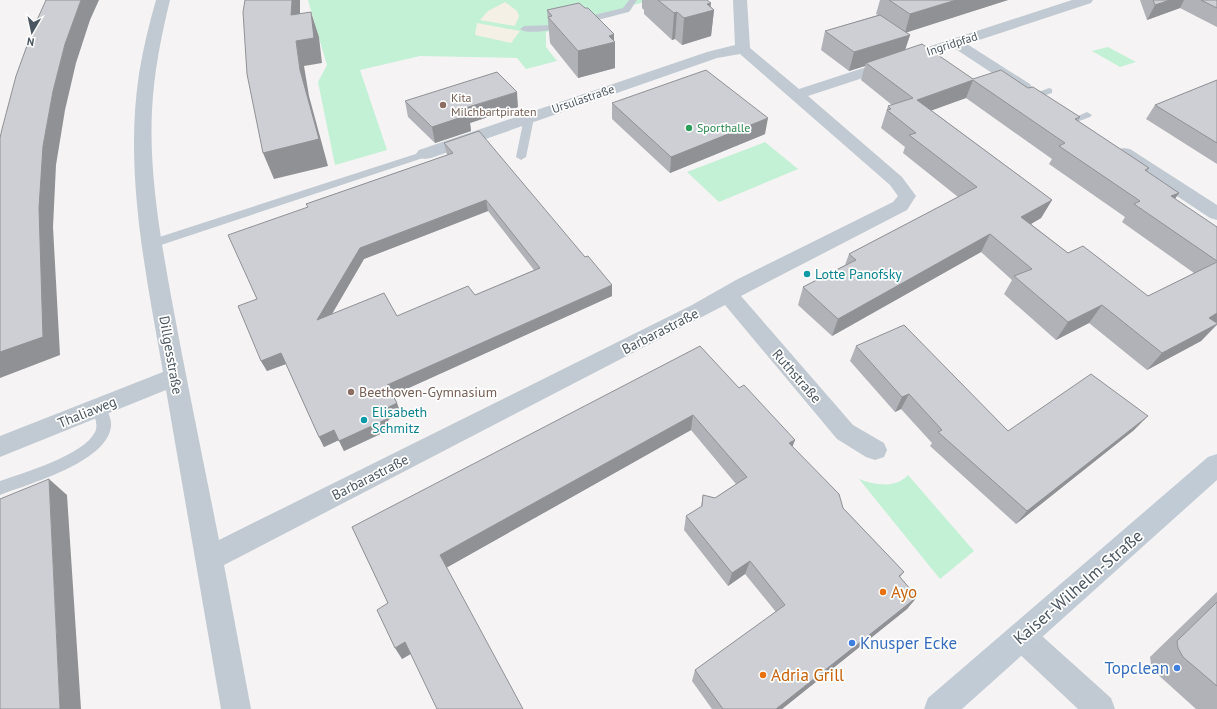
<svg xmlns="http://www.w3.org/2000/svg" width="1217" height="709" viewBox="0 0 1217 709" font-family="'PT Sans',sans-serif">
  <rect width="100%" height="100%" fill="#f5f3f3"/>
  <path fill="#c3f1d5" d="M308 0H652L633 5 631 10 546 32V47L557 61 526 69 517 58 420 56 360 70 387 150 335 165 318 82 327 65Z
    M1108 47 1136 62 1120 67 1092 51Z
    M765 142 798 169 719 202 687 172Z
    M908 475 974 551 940 579 859 479C875 485 895 489 908 475Z"/>
  <path fill="#f5f0e5" d="M505 2 517 11 519 16 515 26 480 20 488 11Z
    M477 23 520 31 511 43 475 35Z"/>
  <g fill="none" stroke-linecap="round" stroke-linejoin="round">
    <path fill="#c1cad2" fill-rule="evenodd" d="M629 0H637L629 12C611 16 531 40 520 29L524 26 553 25 623 8Z
      M1049 88 1052 89V93L1036 98 1031 95Z
      M1087 112 1092 115 1090 117 1074 123 1069 120Z
      M529 115 534 118 526 157 521 160 516 157 524 118Z
      M425 151 429 152 430 154 429 156 155 247H147L145 244 147 241Z
      M99 401 104 403C107 410 112 419 111 426 108 462 28 484 0 495V481C23 473 84 455 95 432 100 422 90 412 94 403Z"/>
    <path fill="#c1cad2" fill-rule="evenodd" d="M156 0H170C161 37 154 72 152 110 149 173 160 235 171 296 186 378 203 459 219 540L692 305 736 280 893 202 898 196 890 185 740 54 717 58 431 158 425 159 419 158 416 154 419 150 707 52 735 45 733 0H747L750 48 799 89 1072 0H1093L1091 3 967 44 1030 84 1032 87 1030 90H1018L954 48 808 96 902 177 916 196 907 210 741 296 853 425 884 443 887 450 884 457 875 460 866 457 837 439 725 305 224 565 251 709H221L166 390 0 457V436L163 372C146 275 124 172 139 74 143 49 149 24 156 0Z
      M1124 148 1130 149 1217 205V220L1210 218 1118 157 1115 153 1118 149Z
      M1022 623 1032 627 1111 698 1115 709H1078L1012 647 1008 637 1012 627Z"/>
    <path fill="#c1cbd6" fill-rule="evenodd" d="M1217 454V480L962 709H924L928 698 1208 457Z"/>
  </g>
  <path fill="#b0b2b7" fill-rule="evenodd" d="M642 0H707L711 7 714 10 711 36 682 45 675 39 672 40 644 14V10L642 8Z
    M880 0H1008L906 32 910 35 905 50 973 79 1028 88 1080 117 1078 121 1149 168 1147 172 1179 193 1175 199 1217 227V322H1216L1217 323V325L1201 341 1147 370 1089 323 1056 340 1004 294 1012 280 981 252 832 336 798 305 803 287 845 265 849 254 958 197 903 153 905 147 881 128 888 106 892 105 861 80 865 66 849 71 821 50 825 31 878 15 876 14ZM966 98 1052 159 1049 164 1125 217 1122 222 1194 273 1148 296 1068 253 1031 224 1041 218 1052 200 931 110Z
    M1140 0H1217V27L1180 8 1147 20Z
    M547 10 614 40 615 42V68L578 78 550 43Z
    M1217 80V164L1146 119 1155 105Z
    M405 101 518 107 470 123 471 131 435 143 408 117Z
    M612 103 765 134 670 173 612 119Z
    M444 143 585 257 612 285V296L393 395 401 414 388 420 391 429 344 451 339 440 324 447 319 437 286 364 267 371 261 361 257 299 308 207 306 204 447 155ZM488 211 534 270 475 295 397 316 332 314 364 259Z
    M856 346 1008 431 1134 430 1016 524 930 446 932 443 901 409 895 412 850 361Z
    M739 388 795 440 792 446 843 508 904 572 900 577 917 597 907 609 782 709H712L692 681 695 670 776 612 745 574 728 586 684 530 686 516 701 507 703 495 715 498 736 484 691 430 447 567 411 654 402 659 388 603 352 527Z
    M1217 592V709H1196L1155 672 1151 664 1150 657Z"/>
  <path fill="#909195" d="M81 0H99L90 20 76 63 65 110 56 165 53 227 60 355 0 378V352L43 146 53 91 65 44Z
    M292 0H300V40L291 15Z
    M956 0H1008L905 33 910 14Z
    M1170 0H1184L1180 8 1147 20 1155 5Z
    M711 3 710 11 714 10 711 36 682 45 684 18 707 4Z
    M311 12 319 37 322 63 304 66 309 96 328 166 274 179 263 153 300 70 296 41Z
    M677 12 675 39 672 40 674 13Z
    M614 34V42H615V68L578 78V51L609 36Z
    M910 35 904 53 866 63 865 66 849 71 854 52Z
    M973 80 966 98 911 118 917 100Z
    M517 92 518 107 470 123 471 131 435 143 432 127 462 109Z
    M768 118 765 134 670 173 671 157Z
    M1179 193 1166 211 1171 196Z
    M486 200 488 211 364 259 322 331 317 320 360 248Z
    M1052 200 1041 218 1012 235 1021 217Z
    M990 234 981 252 832 336 838 319Z
    M612 285V296L391 396 387 385Z
    M1102 305 1089 323 1056 340 1068 322Z
    M1217 313V322L1193 335 1209 318Z
    M1217 324 1201 341 1147 370 1162 353Z
    M281 353 286 364 267 371 261 361Z
    M909 394 901 409 895 412 902 397Z
    M397 403 401 414 388 420 391 429 344 451 339 441 383 410Z
    M693 415 691 430 446 568 440 555Z
    M1148 416 1134 430 1016 524 1027 511Z
    M334 430 339 440 324 447 319 437Z
    M795 440 789 455V443Z
    M49 479 67 495 81 709H60Z
    M750 561 745 574 728 586 732 573Z
    M917 597 907 609 782 709H776Z
    M405 642 412 653 402 659 395 648Z"/>
  <path fill="#cdcfd5" stroke="#909195" fill-rule="evenodd" d="M46 0H81L65 44 53 91 43 146 39 208 43 337 0 352V138L2 129 16 76 33 29Z
    M245 0H292L291 15 311 12 314 38 296 41 300 70 319 139 263 153 247 74 243 12Z
    M658 0H707L711 3 707 4 714 10 684 18 677 12 674 13Z
    M889 0H956L910 14Z
    M1153 0H1170L1155 5Z
    M1201 0H1217V8Z
    M579 3 585 8H588L614 34 609 36 615 42 578 51 548 17 552 16 547 10Z
    M880 15 910 35 854 52 825 31Z
    M922 44 973 79 1001 70 1028 88 1033 87 1080 117 1075 119 1149 168 1145 170 1179 193 1171 196 1217 227V261L1134 204 1140 201 1059 146 1065 143 973 80 917 100 1052 200 1021 217 1068 253 1083 246 1148 296 1217 262V313L1209 318 1217 323V324L1162 353 1102 305 1068 322 1014 276 1032 269 990 234 838 319 803 287 856 260 849 254 977 187 909 135 916 133 887 110 891 109 888 106 913 98 866 63Z
    M706 70 768 118 671 157 612 103Z
    M497 72 517 92 462 109 468 115 432 127 405 101Z
    M1217 80V143L1155 105Z
    M479 131 585 257 588 256 612 285 387 385 397 403 383 410 387 419 339 441 334 430 319 437 281 353 261 361 238 306 257 299 228 235 308 207 306 204 453 153 444 143ZM486 200 540 268 475 295 468 286 397 316 384 293 317 320 360 248Z
    M904 325 1008 431 1091 374 1148 416 1027 511 938 432 942 430 909 394 902 397 856 346Z
    M700 346 739 388 744 385 795 440 789 443 839 494 843 508 904 572 899 576 917 597 776 709H723L695 670 785 605 750 561 732 573 686 516 702 506 703 495 715 498 747 477 693 415 440 555 523 709H437L405 642 395 648 377 610 388 603 352 527Z
    M49 479 60 709H0V499Z
    M1217 602V686L1183 657 1178 648 1177 641Z"/>
  <g fill="#8d6e63" stroke="#fff" stroke-width="1.5">
    <circle cx="443" cy="105" r="4"/>
    <circle cx="351" cy="392" r="4"/>
  </g>
  <circle fill="#2e9e5b" stroke="#fff" stroke-width="1.5" cx="689" cy="128" r="4"/>
  <g fill="#0f9aa8" stroke="#fff" stroke-width="1.5">
    <circle cx="807" cy="274" r="4"/>
    <circle cx="364" cy="420" r="4"/>
  </g>
  <g fill="#e8710a" stroke="#fff" stroke-width="1.5">
    <circle cx="883" cy="592" r="4"/>
    <circle cx="763" cy="675" r="4"/>
  </g>
  <g fill="#3f7fe0" stroke="#fff" stroke-width="1.5">
    <circle cx="852" cy="643" r="4"/>
    <circle cx="1177" cy="668" r="4"/>
  </g>
  <g text-anchor="middle" stroke-width="3.5" stroke-linejoin="round" paint-order="stroke">
    <g font-size="12" fill="#4a5661" stroke="#fff">
      <text transform="translate(952 44) rotate(-18)" y="4">Ingridpfad</text>
      <text transform="translate(583 99) rotate(-19)" y="4">Ursulastraße</text>
    </g>
    <g font-size="12" fill="#785e54" stroke="#fff" text-anchor="start">
      <text x="451" y="102">Kita<tspan x="451" dy="14">Milchbartpiraten</tspan></text>
    </g>
    <g font-size="12" fill="#27864d" stroke="#fff" text-anchor="start">
      <text x="697" y="132">Sporthalle</text>
    </g>
    <g font-size="14" fill="#0d838f" stroke="#fff" text-anchor="start">
      <text x="815" y="279">Lotte Panofsky</text>
      <text x="372" y="417">Elisabeth<tspan x="372" dy="16">Schmitz</tspan></text>
    </g>
    <g font-size="14" fill="#4a5661" stroke="#fff">
      <text transform="translate(660 331) rotate(-27)" y="5">Barbarastraße</text>
      <text transform="translate(171 355) rotate(80)" y="5">Dillgesstraße</text>
      <text transform="translate(797 376) rotate(49)" y="5">Ruthstraße</text>
      <text transform="translate(87 412) rotate(-22)" y="5">Thaliaweg</text>
      <text transform="translate(370 477) rotate(-27)" y="5">Barbarastraße</text>
    </g>
    <g font-size="14" fill="#785e54" stroke="#fff" text-anchor="start">
      <text x="359" y="397">Beethoven-Gymnasium</text>
    </g>
    <g font-size="17" fill="#4a5661" stroke="#fff">
      <text transform="translate(1078 587) rotate(-41)" y="6">Kaiser-Wilhelm-Straße</text>
    </g>
    <g font-size="17" fill="#c56008" stroke="#fff" text-anchor="start">
      <text x="891" y="598">Ayo</text>
      <text x="771" y="681">Adria Grill</text>
    </g>
    <g font-size="17" fill="#366cbe" stroke="#fff" text-anchor="start">
      <text x="860" y="649">Knusper Ecke</text>
      <text x="1169" y="674" text-anchor="end">Topclean</text>
    </g>
  </g>
  <g transform="translate(32 32) rotate(189)" stroke="#ffffff" stroke-width="3" paint-order="stroke">
  <path d="M0-3L7 15L0 10L-7 15Z" fill="#4a5661"/>
  <text y="-6" font-size="11" font-weight="bold" text-anchor="middle" fill="#4a5661">N</text>
  </g>
</svg>
